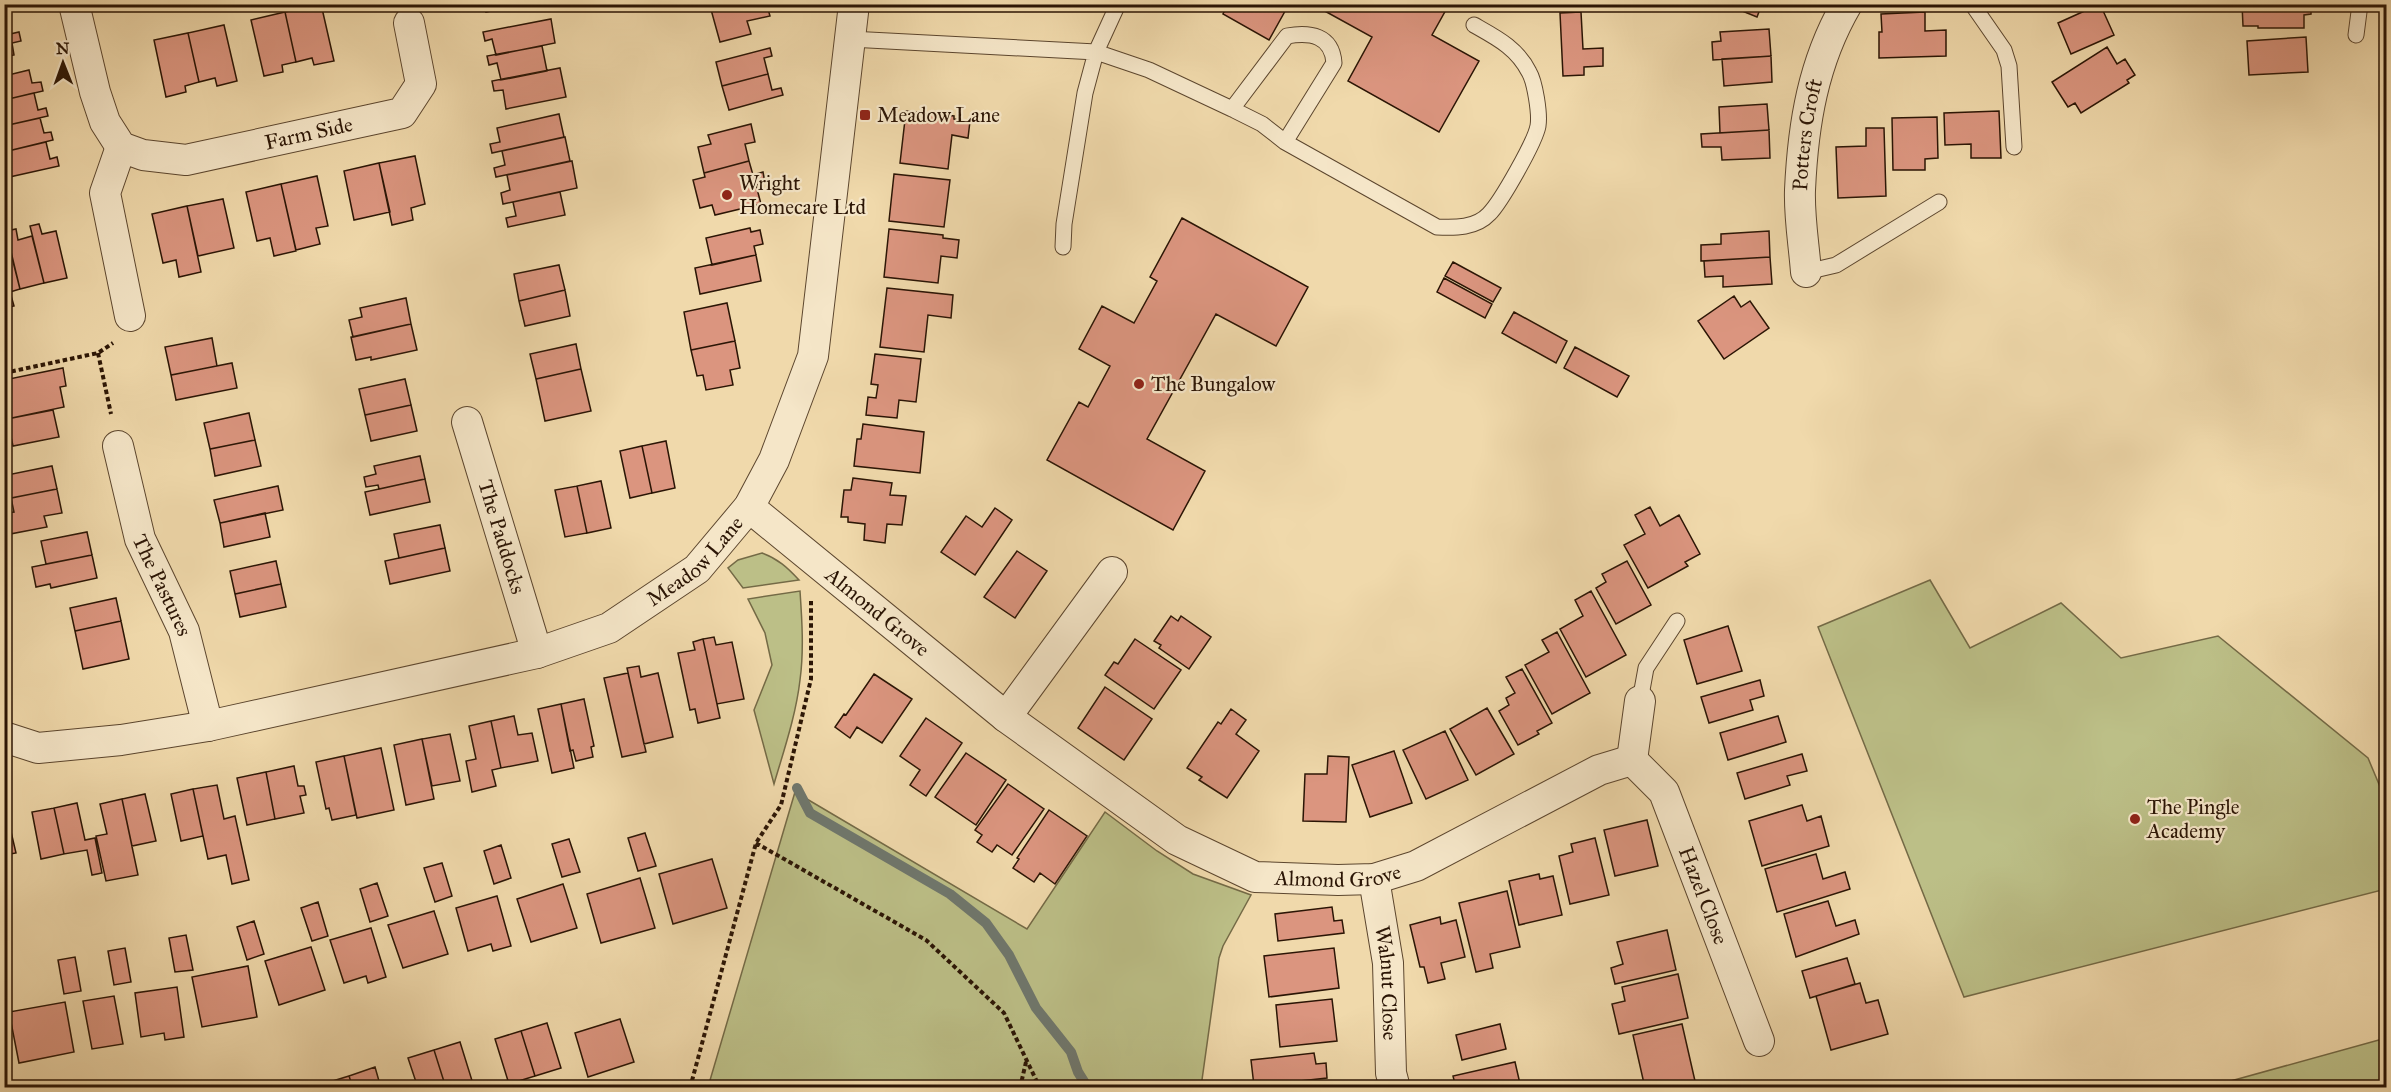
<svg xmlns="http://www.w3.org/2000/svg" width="2391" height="1092" viewBox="0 0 2391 1092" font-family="'IM FELL Great Primer',serif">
  <rect width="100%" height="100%" fill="#f0d9ab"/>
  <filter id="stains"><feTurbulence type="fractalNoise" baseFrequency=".00333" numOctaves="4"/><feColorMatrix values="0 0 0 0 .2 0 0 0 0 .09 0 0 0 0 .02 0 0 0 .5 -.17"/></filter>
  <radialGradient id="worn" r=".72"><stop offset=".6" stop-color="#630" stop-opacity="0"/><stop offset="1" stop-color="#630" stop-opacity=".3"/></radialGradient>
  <path fill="#bcbf87" stroke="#746a46" stroke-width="1.5" d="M762 553C778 559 787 567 799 580L743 588 728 568 738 560Z
    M1930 580 1970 648 2061 603 2121 658 2218 636 2368 758 2386 801V889L1964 997 1818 627Z
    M800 591C802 620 804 651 800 680 796 715 784 750 774 784L754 710 772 665 765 633 748 599Z
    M795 792 1027 929 1105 812 1157 851 1193 874 1251 895 1223 946 1219 958 1201 1087H708Z
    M2386 1038V1087H2209Z"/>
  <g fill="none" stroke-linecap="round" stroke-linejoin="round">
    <path stroke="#6f776d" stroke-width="10" d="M797 788 810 813 950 894 986 923 1009 955 1036 1008 1071 1052 1078 1072 1088 1088"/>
  </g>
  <path fill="#db957f" stroke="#2b1505" stroke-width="1.5" d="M321 4 334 61 314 65 312 58 296 62 285 12Z
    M485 4H525L486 12Z
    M716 4H759L760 10 768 9 770 16 747 21 751 34 720 42 710 6Z
    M1228 4H1289L1269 40 1223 14Z
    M1312 4H1440L1447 8 1432 35 1479 61 1439 132 1348 81 1372 37Z
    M1725 4H1762L1757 17Z
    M2100 4 2114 35 2071 54 2058 23Z
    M2242 4H2311V14L2304 15V28H2258V26H2243Z
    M285 12 296 62 282 65 283 72 264 76 251 20Z
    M1581 12 1583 49 1603 48V66L1584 67V75L1563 76 1560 13Z
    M1925 12V31L1946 30V56L1879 58V32H1882L1881 14Z
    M6 16 10 34 19 32 21 41 12 43 14 55 4 57Z
    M551 19 555 43 496 55 492 39 485 41 483 32Z
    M224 25 237 81 217 86 215 78 199 82 188 33Z
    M1769 29 1771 56 1713 60 1712 42 1721 41 1720 32Z
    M188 33 199 82 185 86 186 92 166 97 154 40Z
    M2306 37 2308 72 2249 75 2247 41Z
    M542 46 547 71 501 80 497 63 489 65 487 56Z
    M2107 47 2117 64 2125 59 2135 75 2127 80 2129 83 2081 113 2075 103 2068 107 2052 82Z
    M770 48 772 56 764 58 768 74 722 86 716 62Z
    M1771 56 1772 82 1724 86 1722 59Z
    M560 68 566 97 506 109 503 90 494 91 492 81Z
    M29 70 32 83 41 82 43 91 4 100V76Z
    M768 74 772 90 781 88 783 95 729 110 722 86Z
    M34 93 38 110 46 108 48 116 4 126V100Z
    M1767 104 1769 130 1720 133 1719 107Z
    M906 111 954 116V119L970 121 968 138 952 135 948 169 900 163Z
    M1999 111 2001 158H1971V144L1945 145 1944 113Z
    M559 114 564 137 492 153 490 144 500 142 497 128Z
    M1937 117 1938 158 1925 159V170H1893L1892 118Z
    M40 118 44 133 51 132 53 140 4 152V126Z
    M751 124 755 142 745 144 749 161 704 173 698 147 711 144 708 135Z
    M1866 128H1884L1886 196 1838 198 1836 147 1866 146Z
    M1769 130 1770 158 1722 160 1721 147H1702L1701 134Z
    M565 137 570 161 496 177 494 168 505 165 502 151Z
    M46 142 50 159 57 157 59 166 5 178 4 152Z
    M415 156 425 204 411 208 413 220 392 225 379 163Z
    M572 161 577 188 503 204 501 193 510 190 507 175Z
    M749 161 753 175 763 172 765 183 756 185 761 204 715 215 712 205 700 208 693 180 705 177 704 173Z
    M379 163 390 212 354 220 344 171Z
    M894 174 950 180 944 227 889 221Z
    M317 176 328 226 316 228 320 244 296 250 281 184Z
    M281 184 296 251 274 256 270 238 257 241 246 192Z
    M560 192 565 215 508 227 506 218 516 216 513 202Z
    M223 199 234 248 198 256 187 206Z
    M187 206 201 272 179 277 176 260 163 263 152 214Z
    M1182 218 1308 287 1276 346 1216 314 1147 439 1205 471 1173 530 1047 460 1079 402 1088 407 1110 366 1079 349 1102 306 1134 323 1157 281 1150 277Z
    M39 224 42 234 56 231 67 278 44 283 30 226Z
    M750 228 751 232 760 230 763 244 754 246 756 255 712 265 706 238Z
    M16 229 18 240 32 236 44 283 20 289 6 231Z
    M889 229 943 235V238L959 240 957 258 941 256 938 283 884 277Z
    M1769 231 1770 257 1701 261V245L1721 244V234Z
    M8 242 20 289 10 292 14 306 4 308V243Z
    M756 255 761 281 700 294 695 268Z
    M1770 257 1772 284 1723 287V276L1705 277 1704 261Z
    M1453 262 1501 288 1493 302 1445 276Z
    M559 265 565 290 519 301 514 274Z
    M1444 278 1492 304 1485 318 1437 292Z
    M887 288 953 295 951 318 928 315 924 352 880 347Z
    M565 290 570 316 525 326 519 301Z
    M1734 296 1741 307 1750 301 1769 328 1724 359 1698 321Z
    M406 298 411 324 353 337 349 320 362 317 360 308Z
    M727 303 735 341 691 350 684 312Z
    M1514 312 1567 341 1556 363 1502 333Z
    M411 324 417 350 371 360V357L356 360 351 337Z
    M212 338 217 366 171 375 165 347Z
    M735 341 740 368 730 370 733 385 706 390 703 375 697 376 691 350Z
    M576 344 581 369 536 379 530 354Z
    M1575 347 1629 376 1617 397 1564 368Z
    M875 354 921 359 916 402 899 400 897 418 866 415 868 397 876 398 878 385 871 384Z
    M232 363 237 388 176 400 171 375Z
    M63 368 66 386 60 387 64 407 7 419 4 404V380Z
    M581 369 591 411 545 421 536 379Z
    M405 379 411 405 365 415 359 389Z
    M411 405 417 431 371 441 365 415Z
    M53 410 59 437 13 446 7 419Z
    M249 413 255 440 210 449 204 423Z
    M863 424 924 432 920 473 854 466 857 439H861Z
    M255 440 261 466 215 476 210 449Z
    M666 441 675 488 652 493 642 446Z
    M642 446 652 493 630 498 620 451Z
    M420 456 425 479 379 489 378 485 366 487 364 477 376 474 374 466Z
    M52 466 57 489 11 498 7 475Z
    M853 478 892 483 890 495 906 496 902 525 887 524 885 543 864 540 865 524 848 522V517H841L844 490H851Z
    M425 479 430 502 370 515 365 492Z
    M601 481 611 528 587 533 577 486Z
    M278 486 283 510 220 523 214 500Z
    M577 486 587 533 565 537 555 490Z
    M57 489 62 513 44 516 47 527 10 534 6 513 14 512 11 498Z
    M1650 507 1660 526 1679 515 1700 554 1685 562 1688 566 1648 588 1624 545 1645 534 1635 515Z
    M995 508 1012 520 975 575 941 552 966 516 982 527Z
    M265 513 270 537 224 547 220 523Z
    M440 525 445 548 399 558 394 534Z
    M87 532 92 555 46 564 41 541Z
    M445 548 450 571 390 584 385 561Z
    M1017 551 1047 571 1015 618 984 597Z
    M92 555 97 578 51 588 50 584 36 587 32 567Z
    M276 561 281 584 235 594 230 571Z
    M1627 561 1651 605 1616 624 1596 588 1606 582 1602 574Z
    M281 584 286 607 240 617 235 594Z
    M1591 591 1626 655 1586 677 1560 629 1583 616 1575 600Z
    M116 598 121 621 75 631 70 608Z
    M1171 616 1178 621 1181 616 1211 637 1189 669 1159 648 1161 645 1154 641Z
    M121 621 129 659 83 669 75 631Z
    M1728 626 1742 671 1697 684 1684 640Z
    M1557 632 1590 693 1552 714 1525 665 1549 652 1542 640Z
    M714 637 716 645 732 642 744 699 717 704 703 639Z
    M703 639 720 718 698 723 695 709 690 710 678 653 695 650 693 642Z
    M1135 639 1181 670 1154 709 1105 675 1114 662 1118 664Z
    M639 666 641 677 658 673 673 737 644 744 627 668Z
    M1522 669 1552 723 1537 731 1539 734 1518 745 1499 711 1509 705 1506 698 1515 693 1506 677Z
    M628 673 646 752 622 757 604 678Z
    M874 674 912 699 882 743 857 727 850 738 835 727 844 714 846 715Z
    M1760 680 1764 696 1750 700 1753 710 1709 723 1701 697Z
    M1105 687 1152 719 1124 760 1078 728Z
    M584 699 594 746 591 747 593 757 576 761 573 750 570 751 561 704Z
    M561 704 574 768 552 773 538 709Z
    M1487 708 1514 754 1476 775 1450 729Z
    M1231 709 1246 720 1236 734 1259 751 1227 798 1199 780 1202 777 1187 768 1218 722 1221 724Z
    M514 716 518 735 532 733 538 761 501 768 491 721Z
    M1778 716 1786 742 1728 760 1720 733Z
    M926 718 962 743 926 796 910 785 920 770 900 756Z
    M491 721 501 768 492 770 496 786 472 792 466 761 476 759 469 726Z
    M1445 731 1468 780 1426 799 1403 750Z
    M450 734 460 781 432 786 422 739Z
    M422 739 434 799 406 805 394 745Z
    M381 748 394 810 357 818 344 756Z
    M1394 751 1412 803 1370 817 1352 765Z
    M966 753 1006 780 976 825 935 797Z
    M1802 754 1807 771 1787 776 1790 785 1745 799 1737 773Z
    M344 756 356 815 332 820 329 808 326 809 316 762Z
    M1328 756 1349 757 1346 822 1303 821 1305 774H1327Z
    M294 766 298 786H304L306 795 300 796 304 813 275 819 266 772Z
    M266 772 275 819 247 825 237 778Z
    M1008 784 1044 809 1012 855 997 845 992 852 977 842 982 835 975 830Z
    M217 785 224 819 235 816 249 880 232 884 226 855 208 859 193 789Z
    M193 789 203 836 181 841 171 794Z
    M145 794 156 841 132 846 122 799Z
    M122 799 138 875 106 881 96 836 107 834 100 804Z
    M4 802 16 853 4 855Z
    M77 803 85 840 95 838 102 873 92 875 87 850 64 854 54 808Z
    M1802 805 1807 821 1821 816 1829 846 1762 866 1749 821Z
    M54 808 64 854 41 859 32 812Z
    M1049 810 1087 836 1055 884 1040 873 1034 882 1013 868 1019 859 1017 858Z
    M1647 820 1658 866 1615 876 1604 830Z
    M645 833 656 866 638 871 628 838Z
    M1595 838 1609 895 1570 904 1559 856 1573 852 1571 844Z
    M569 839 580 872 562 877 552 844Z
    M501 845 511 878 494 884 484 851Z
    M1816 854 1823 879 1845 872 1850 889 1777 912 1765 869Z
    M712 859 727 908 673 924 659 874Z
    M442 863 452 896 435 902 424 868Z
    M1539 874 1540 879 1553 876 1562 915 1519 925 1509 881Z
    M640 878 655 928 601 943 587 894Z
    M377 883 388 916 370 922 360 889Z
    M563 884 577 928 531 942 517 899Z
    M1507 891 1520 947 1490 954 1493 968 1476 972 1459 903Z
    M497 896 511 946 493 951 491 944 468 951 456 908Z
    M1828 901 1836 926 1855 920 1859 934 1796 957 1784 914Z
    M318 902 328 936 312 941 301 908Z
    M1332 907 1334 921 1342 920 1344 933 1278 941 1275 914Z
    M434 911 448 954 403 968 388 925Z
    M1440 917 1441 924 1456 920 1465 957 1441 963 1445 979 1428 983 1424 967H1420L1410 925Z
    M254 921 264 954 247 960 237 927Z
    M371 928 386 977 368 983 366 976 344 983 330 940Z
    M1667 930 1676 970 1615 984 1611 968 1623 964 1617 942Z
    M186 935 193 970 175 972 169 938Z
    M311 947 325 990 279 1005 265 961Z
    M125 948 131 982 114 985 108 951Z
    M1334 948 1339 988 1269 997 1264 956Z
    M75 957 81 991 64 994 58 960Z
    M1847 958 1855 984 1810 998 1802 971Z
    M248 966 257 1017 202 1027 192 977Z
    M1678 974 1688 1018 1619 1034 1612 1004 1625 1001 1622 987Z
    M1860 983 1866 1003 1878 1000 1888 1034 1831 1050 1816 996Z
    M177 987 184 1037 165 1040 164 1033 141 1037 135 993Z
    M114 996 123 1044 92 1049 83 1001Z
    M1332 999 1337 1041 1280 1047 1276 1005Z
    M65 1002 74 1052 19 1063 9 1012Z
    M620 1019 634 1062 588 1077 575 1033Z
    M547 1023 561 1068 535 1076 521 1031Z
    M1500 1024 1506 1049 1462 1060 1456 1035Z
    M1682 1024 1695 1081 1669 1088H1645L1633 1035Z
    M521 1031 535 1076 509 1084 495 1039Z
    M460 1042 474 1087 446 1088 434 1050Z
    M434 1050 446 1088H418L408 1058Z
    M1314 1053 1316 1064 1326 1063 1327 1078 1254 1086 1251 1060Z
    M1515 1062 1521 1088H1456L1453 1076Z
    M375 1067 381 1088H353L349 1076Z
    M349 1076 353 1088H325L323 1084Z"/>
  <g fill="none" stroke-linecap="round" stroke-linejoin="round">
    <defs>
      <path id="service" d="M1972 4 2004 50 2009 66 2014 147
        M2356 35 2360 4
        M850 39 1096 52 1149 70 1232 109 1262 124 1285 142 1437 227C1455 228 1476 228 1489 214 1501 202 1535 142 1538 126 1540 114 1535 82 1529 72 1517 48 1497 38 1474 25
        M1232 109 1287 36C1310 32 1332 35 1334 63L1285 142
        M1063 247 1064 224 1085 93 1096 52 1118 4
        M1806 272 1836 265 1939 202
        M1640 701 1646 668 1677 621"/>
      <g id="minor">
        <path id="s1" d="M74 4 95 92 105 122 121 147 143 155 186 160 402 113 421 84 409 23"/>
        <path d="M121 147 105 193 130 316"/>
        <path id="s2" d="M1806 272C1804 245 1799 217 1800 190 1803 124 1813 62 1847 4"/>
        <path id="s3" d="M467 422 537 653"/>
        <path id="s4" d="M118 446 140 539 184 631 208 726"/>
        <path id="s5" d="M749 507 1006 717 1177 840 1255 877 1338 880 1374 879 1416 866 1599 770 1632 760"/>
        <path d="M1006 717 1112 572"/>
        <path id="s6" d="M4 737 38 748 121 740 208 726 537 653 609 628 697 569 749 507 774 460 813 356 854 4"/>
        <path id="s7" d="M1632 760 1664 792 1759 1041"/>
        <path d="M1632 760 1640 701"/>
        <path id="s8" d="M1374 879 1388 963 1391 1073 1395 1088"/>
      </g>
    </defs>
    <use href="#service" stroke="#5c462e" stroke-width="17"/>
    <use href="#minor" stroke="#5c462e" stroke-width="32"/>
    <path stroke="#2b1505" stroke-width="4" stroke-dasharray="4.5 3" stroke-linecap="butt" d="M98 353 111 414
      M4 373 98 353 113 343
      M756 843 926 940 1004 1013 1040 1088
      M690 1088 756 843 781 805 811 679V601
      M1020 1088 1026 1062"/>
    <use href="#service" stroke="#f5e6c8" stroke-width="15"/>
    <use href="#minor" stroke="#f5e6c8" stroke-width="30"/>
  </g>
  <g fill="#8f2418" stroke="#f5e6c8" stroke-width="2">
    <rect x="859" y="109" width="12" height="12" rx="3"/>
    <circle cx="727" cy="195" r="6"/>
    <circle cx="1139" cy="384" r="6"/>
    <circle cx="2135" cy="819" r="6"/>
  </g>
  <g text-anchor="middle" stroke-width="4.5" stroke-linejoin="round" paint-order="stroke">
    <g font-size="21" fill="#2b1505" stroke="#f5e6c8" text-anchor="start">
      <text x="877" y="122">Meadow Lane</text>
      <text x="739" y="190">Wright<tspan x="739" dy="24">Homecare Ltd</tspan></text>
      <text x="1151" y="391">The Bungalow</text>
      <text x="2147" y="814">The Pingle<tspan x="2147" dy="24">Academy</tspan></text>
    </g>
    <g font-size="21" fill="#2b1505" stroke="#f5e6c8">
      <text dy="7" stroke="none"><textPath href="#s1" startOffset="344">Farm Side</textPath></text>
      <text dy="7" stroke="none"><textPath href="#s2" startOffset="138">Potters Croft</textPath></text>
      <text dy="7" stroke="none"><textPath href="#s3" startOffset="120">The Paddocks</textPath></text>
      <text dy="7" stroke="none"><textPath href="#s6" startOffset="730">Meadow Lane</textPath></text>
      <text dy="7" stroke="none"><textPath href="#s4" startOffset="147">The Pastures</textPath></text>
      <text dy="7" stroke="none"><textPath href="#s5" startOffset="166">Almond Grove</textPath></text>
      <text dy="7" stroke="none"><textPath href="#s5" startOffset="712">Almond Grove</textPath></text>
      <text dy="7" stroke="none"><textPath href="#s7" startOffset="156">Hazel Close</textPath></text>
      <text dy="7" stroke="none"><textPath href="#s8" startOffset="105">Walnut Close</textPath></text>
    </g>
  </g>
  <rect width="2391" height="1092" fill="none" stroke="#f0d9ab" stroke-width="24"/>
  <rect x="6" y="6" width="2379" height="1080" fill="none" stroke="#2b1505" stroke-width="3"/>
  <rect x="12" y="12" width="2367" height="1068" fill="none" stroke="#2b1505" stroke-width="1.5"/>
  <g transform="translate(63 63) rotate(359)" stroke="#f5e6c8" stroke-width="4.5" paint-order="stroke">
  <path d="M0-4.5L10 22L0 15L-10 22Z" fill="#2b1505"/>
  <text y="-9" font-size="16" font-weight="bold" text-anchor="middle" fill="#2b1505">N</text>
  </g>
  <rect width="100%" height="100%" filter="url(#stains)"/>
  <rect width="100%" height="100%" fill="url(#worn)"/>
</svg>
